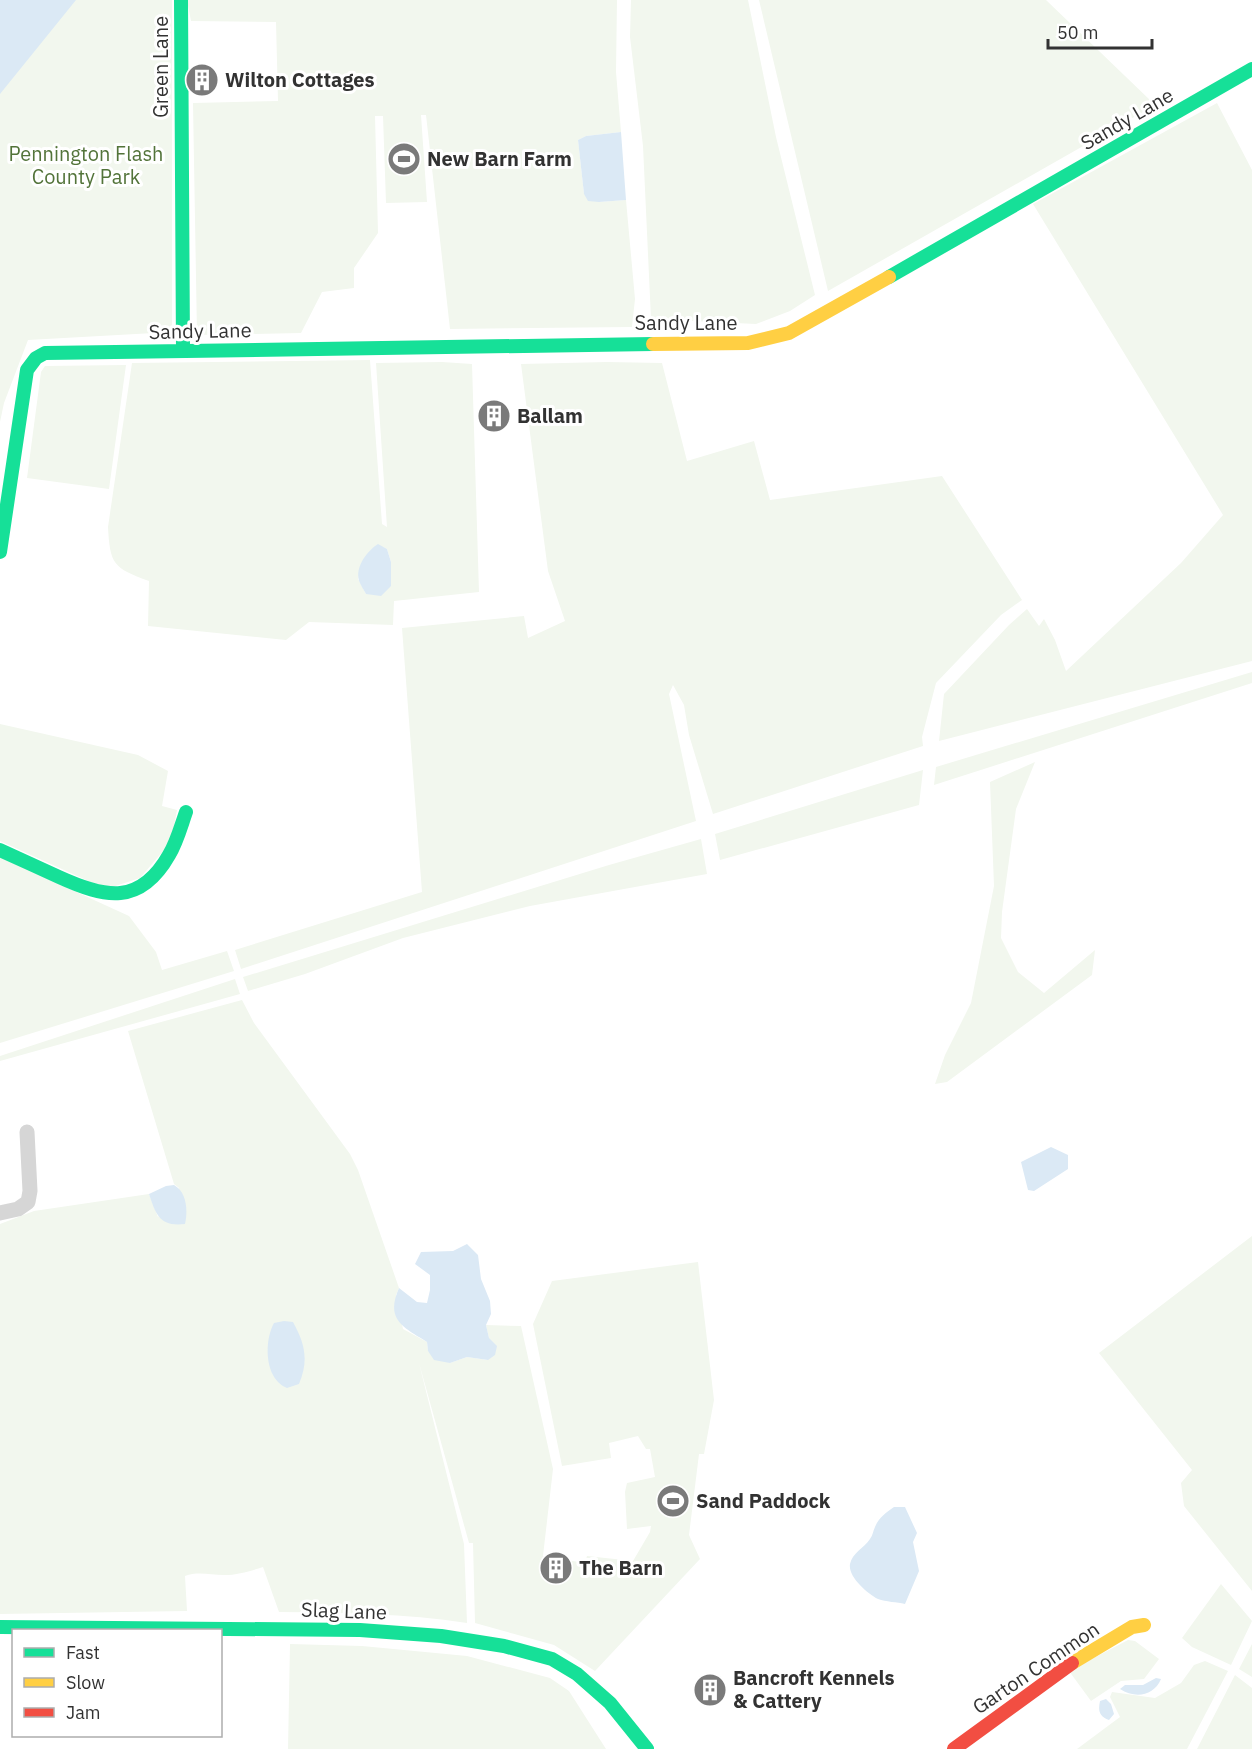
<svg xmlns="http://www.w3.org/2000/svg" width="1252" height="1749" viewBox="0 0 1252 1749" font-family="'IBM Plex Sans',sans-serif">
  <rect width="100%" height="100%" fill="#fff"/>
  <path fill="#f2f7ee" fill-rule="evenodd" d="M0 0H172V332L28 340 4 403 0 422Z
    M187 0H617L616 72 621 132 586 136 578 140 584 194 599 202 626 200 635 299 632 327 450 329 426 115H421L427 202 386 203 383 116H375L378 233 354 268V288L322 292 301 333 197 335 193 103 278 101 276 22 191 21Z
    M631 0H748L776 137 815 295 790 311 756 324 651 319 643 146 630 37Z
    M759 0H1046L1151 101 1143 112 828 291Z
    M1217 103 1252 170V661L939 741 944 694 1009 625 1027 609 1039 626 1044 619 1055 640 1066 671 1181 563 1223 515 1033 204Z
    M370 360 382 524 387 527 376 363 442 362 472 364 479 592 394 601 393 625 309 622 286 640 148 626 149 581C113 568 110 564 108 527L132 363ZM378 545 387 549 391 562 366 594 358 579 363 561Z
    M607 362 662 363 687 461 754 441 770 500 942 476 1022 600 1001 615 936 683 922 737 923 746 713 814 689 735 684 705 673 685 669 694 696 821 241 969 235 950 422 892 402 628 524 616 528 638 565 621 548 571 521 364Z
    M126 365 109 489 27 478 41 372 45 366Z
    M1252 672V683L934 785 936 767Z
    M0 724 138 755 168 771 162 806 177 810 171 842 140 878 106 889 0 841Z
    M1035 762 1016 809 1002 912 1001 938 1018 972 1044 993 1095 950 1092 975 947 1082 935 1084 945 1055 971 1003 994 886 990 782Z
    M923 770 919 805 720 860 715 834Z
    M701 839 707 874 530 906 403 938 305 974 248 991 243 977 609 865Z
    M0 857 129 916 156 952 162 970 227 951 234 971 0 1043Z
    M235 979 240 994 0 1061V1056Z
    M242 1000 254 1023 350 1154 358 1170 399 1288 396 1295 403 1329 427 1342 428 1351 450 1363 467 1357 488 1360 489 1338 486 1325 521 1326 553 1469 543 1556 585 1563 587 1556 633 1561 650 1532 651 1526 627 1529 625 1492 627 1483 655 1477 650 1449H646L638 1436 609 1443 611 1458 562 1466 533 1324 552 1281 698 1262 714 1400 704 1454H699L689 1535 700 1559 595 1671 554 1645 475 1623 473 1543H469L419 1363 464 1544 467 1623C405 1613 342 1613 279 1612L263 1567C250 1571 238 1575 224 1575 210 1575 198 1571 185 1576L187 1611 0 1614V1224L34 1211 149 1194 158 1217 179 1188 174 1184 128 1031Z
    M1252 1236V1591L1184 1506 1181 1483 1192 1470 1099 1353Z
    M1221 1584 1252 1621 1231 1665 1192 1647 1182 1638Z
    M1128 1640 1135 1641 1159 1659 1144 1679 1121 1681 1091 1701 1069 1671Z
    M290 1644 362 1646 467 1656 550 1678 569 1691 606 1749H288Z
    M1252 1644V1677L1239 1669Z
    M1205 1661 1228 1671 1187 1749H1077L1120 1717 1110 1697 1112 1692 1155 1698 1181 1683 1194 1665Z
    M1235 1675 1252 1688V1749H1197Z"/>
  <path fill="#dbe9f5" d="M0 0H76L0 94Z
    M621 132 626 200 599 202 588 201 584 194 578 140 586 136Z
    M378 544 387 549 391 562V586L381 596 366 594C364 590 361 586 359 581 355 567 367 551 378 544Z
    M1051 1147 1068 1155V1169L1034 1191 1028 1190 1021 1162Z
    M174 1185C187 1192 188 1211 185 1224 160 1227 156 1215 149 1194L166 1186Z
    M467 1244 478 1255 481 1279 490 1301 491 1314 486 1325 489 1338 497 1346 495 1355 488 1360 467 1357 450 1363 434 1360 428 1351 427 1342C403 1327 385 1320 399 1288L417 1302 427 1303 430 1290V1275L415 1264 421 1252 453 1251Z
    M284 1321 293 1322C305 1344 309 1360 299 1384L287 1388C264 1379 264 1341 274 1323Z
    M894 1507H905L917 1533 913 1542 919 1571 905 1604C897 1602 886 1602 878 1599 867 1593 848 1577 850 1564 852 1553 864 1548 870 1539 873 1535 873 1531 875 1527 879 1517 886 1513 894 1507Z
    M1156 1678 1161 1679C1154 1696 1135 1699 1120 1689L1125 1685H1143Z
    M1106 1699 1111 1704 1114 1714 1109 1720C1099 1716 1098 1711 1100 1701Z"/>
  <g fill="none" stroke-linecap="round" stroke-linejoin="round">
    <path stroke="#d6d6d6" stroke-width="15" d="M0 1213 18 1209 28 1202 30 1191 27 1132"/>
    <path stroke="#16e098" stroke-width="14" d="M181 0 183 351
      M889 277 1252 69
      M0 552 27 370 36 358 45 353 653 344
      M0 850C20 859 39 868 59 877 105 898 140 906 169 855 177 842 181 826 186 812
      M0 1627 360 1630 441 1636 504 1646 552 1659 577 1674 610 1703 647 1749"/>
    <path stroke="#ffcf43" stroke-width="14" d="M653 344 748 343 789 333 889 277
      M1072 1663 1132 1627 1144 1625"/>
    <path stroke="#f24e42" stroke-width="14" d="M954 1749 1072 1663"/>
  </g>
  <defs>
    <symbol id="building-disc" viewBox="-11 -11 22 22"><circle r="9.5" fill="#7a7a7a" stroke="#fff"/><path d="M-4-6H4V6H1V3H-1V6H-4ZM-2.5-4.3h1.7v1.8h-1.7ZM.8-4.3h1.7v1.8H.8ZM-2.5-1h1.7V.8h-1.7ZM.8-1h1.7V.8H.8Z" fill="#fff"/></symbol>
    <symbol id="stadium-disc" viewBox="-11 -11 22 22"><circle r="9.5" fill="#7a7a7a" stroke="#fff"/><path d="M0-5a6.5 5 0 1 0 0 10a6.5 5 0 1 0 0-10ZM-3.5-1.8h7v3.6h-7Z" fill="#fff"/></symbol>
  </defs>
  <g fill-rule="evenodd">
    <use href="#building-disc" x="183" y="61" width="38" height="38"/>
    <use href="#stadium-disc" x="385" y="140" width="38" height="38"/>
    <use href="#building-disc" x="475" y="397" width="38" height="38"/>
    <use href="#stadium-disc" x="654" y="1482" width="38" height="38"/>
    <use href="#building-disc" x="537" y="1549" width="38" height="38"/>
    <use href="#building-disc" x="691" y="1671" width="38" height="38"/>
  </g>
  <g text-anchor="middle" stroke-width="6" stroke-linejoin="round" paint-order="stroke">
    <g font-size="20" fill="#323232" stroke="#fff">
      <text transform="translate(161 67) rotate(-90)" y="7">Green Lane</text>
      <text transform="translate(1127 119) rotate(-30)" y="7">Sandy Lane</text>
      <text x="686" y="330">Sandy Lane</text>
      <text transform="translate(200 331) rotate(-1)" y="7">Sandy Lane</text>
      <text transform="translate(344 1611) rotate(2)" y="7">Slag Lane</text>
      <text transform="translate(1036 1668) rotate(-34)" y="7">Garton Common</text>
    </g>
    <g font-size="20" font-weight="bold" fill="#323232" stroke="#fff" text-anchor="start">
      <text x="225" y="87">Wilton Cottages</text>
      <text x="427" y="166">New Barn Farm</text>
      <text x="517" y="423">Ballam</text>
      <text x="696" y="1508">Sand Paddock</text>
      <text x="579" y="1575">The Barn</text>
      <text x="733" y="1685">Bancroft Kennels<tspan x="733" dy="23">&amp; Cattery</tspan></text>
    </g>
    <g font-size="20" fill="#53743a" stroke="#fff">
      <text x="86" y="161">Pennington Flash<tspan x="86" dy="23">County Park</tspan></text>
    </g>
  </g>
  <rect x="12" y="1629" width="210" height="108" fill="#ffffff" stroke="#adadad" stroke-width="1.5"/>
  <rect x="24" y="1648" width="30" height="9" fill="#16e098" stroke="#adadad" stroke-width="1.5"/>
  <text x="66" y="1659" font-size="18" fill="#323232">Fast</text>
  <rect x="24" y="1678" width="30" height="9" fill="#ffcf43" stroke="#adadad" stroke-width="1.5"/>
  <text x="66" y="1689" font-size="18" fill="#323232">Slow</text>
  <rect x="24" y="1708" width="30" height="9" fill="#f24e42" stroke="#adadad" stroke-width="1.5"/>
  <text x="66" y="1719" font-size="18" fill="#323232">Jam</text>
  <path d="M1048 39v9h104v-9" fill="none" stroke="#323232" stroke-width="3"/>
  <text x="1057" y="39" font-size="18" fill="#323232" stroke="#ffffff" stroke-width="4.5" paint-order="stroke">50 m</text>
</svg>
